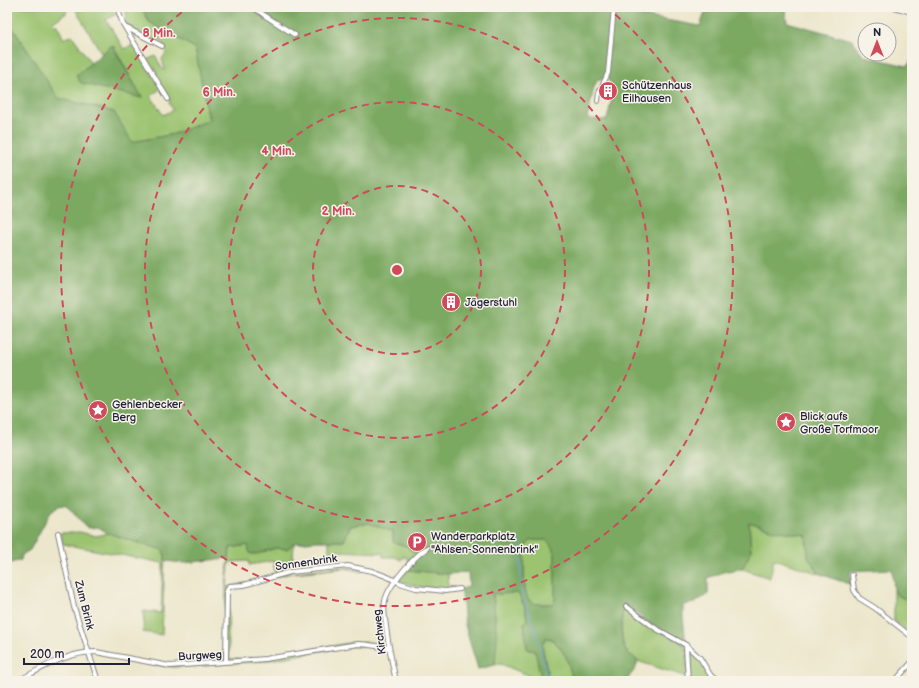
<svg xmlns="http://www.w3.org/2000/svg" width="919" height="688" viewBox="0 0 919 688" font-family="'Balsamiq Sans',sans-serif">
  <rect width="100%" height="100%" fill="#f7f3e8"/>
  <filter id="ink" filterUnits="userSpaceOnUse"><feTurbulence type="fractalNoise" baseFrequency=".025" numOctaves="2"/><feDisplacementMap in="SourceGraphic" scale="8" xChannelSelector="R" yChannelSelector="G"/><feConvolveMatrix kernelMatrix="1 2 1 2 8 2 1 2 1" color-interpolation-filters="sRGB"/></filter>
  <filter id="wash" filterUnits="userSpaceOnUse"><feTurbulence type="fractalNoise" baseFrequency=".012" numOctaves="4" result="noise"/><feDisplacementMap in="SourceGraphic" scale="16" xChannelSelector="R" yChannelSelector="G"/><feGaussianBlur stdDeviation="0.9" result="paint"/><feColorMatrix in="noise" values="0 0 0 0 0 0 0 0 0 0 0 0 0 0 0 0 0 1.4 0 .05"/><feComposite in="paint" operator="in"/></filter>
  <g filter="url(#wash)">
    <rect width="100%" height="100%" fill="#ece7cc"/>
    <path fill="#9bc36f" stroke="#5e7255" d="M7 7H71L73 9 66 10V14H63L61 17 52 22 53 25H57L64 39 72 35 91 63 76 76 142 98 113 45 102 54 74 7H117L118 13 106 20 124 49 135 44 160 89 151 96 163 115 173 110 169 103 170 100 146 60 156 56 162 69 165 70 162 59 166 53 164 46 160 39 156 42 128 27 123 22 127 16 124 7H141L149 22 195 48 209 120 174 134 132 142 114 112 58 98 7 19Z
      M749 522 773 530 806 535C806 550 810 562 820 574L774 559 770 578 742 569 751 552Z
      M369 523 393 532V542L406 546 416 554 408 562V558L403 557 401 560 395 557H383V553L335 551 329 553V541H344L350 526Z
      M80 532 96 536 108 533 132 541 163 550 165 553 162 635 143 632 144 611 161 613 163 563 63 544 60 533Z
      M531 540H546L553 547 555 553V601L552 604C546 604 536 605 531 602 521 596 524 558 525 547Z
      M294 543 293 559H290V570L275 573 273 561 249 565V561L229 562 227 585 229 587 281 574 337 567 363 569 361 572 345 568 291 573 229 588 228 592 229 659H237L265 657 355 642H369L381 645 383 650 368 646H359L344 647 264 661 173 667 148 664 186 665 185 663 219 660 224 658 226 586 230 548 249 545 256 554 276 548 287 549Z
      M407 570 448 574 449 590C433 588 414 588 399 580Z
      M894 589 897 595 912 602V635L894 621Z
      M493 593 499 594 518 593 525 607 527 620 524 623 527 649 535 651 542 681 501 664 495 665V616Z
      M624 607 639 618 685 646 687 677 637 661C634 656 628 655 626 651 620 641 621 617 624 607Z
      M546 638 552 639C555 643 558 645 560 648 568 657 570 670 573 681H549L542 645Z
      M687 647 699 659 705 671 716 681H689Z"/>
    <path fill="#7ca962" stroke="#4f664e" fill-rule="evenodd" d="M141 7H641L642 16 700 26 707 7H777L785 9 787 22 852 40 864 56 907 66 912 59V602L897 595 894 589 892 569 850 571 852 585 820 574 808 557 806 535 773 530 749 522 751 552 742 569 726 571 708 578V594L695 603 683 605V617L686 645 655 627 625 605C620 613 620 643 626 651 629 656 636 656 637 662 638 668 629 676 626 681H573C570 670 568 657 560 648 558 645 555 643 552 639L546 638 542 645 549 681H542L535 651 527 649 524 623 527 620 525 608 518 593 499 594 493 593 497 638 495 665 478 669C474 654 468 639 465 624 463 612 464 601 461 589L469 587 468 572 448 574 407 570 411 564 408 562 415 554 406 546 393 542V532L369 523 350 526 344 541H317L294 543 287 549 276 548 256 554H251L249 551 248 545 230 548 229 558 184 563 165 561V554L163 553V550L132 541 108 533 98 527 89 528 83 524 70 508 65 505 59 506 51 511 30 550 22 555 21 560 7 564V19L58 98 114 112 132 142 174 134 209 120 195 48 149 22ZM598 79 609 80 614 89 607 120 587 119 594 87ZM531 540H546L553 547 555 553V601L552 604C546 604 536 605 531 602 521 595 525 558 525 547Z
      M112 45 142 98 81 83 76 76Z"/>
    <g fill="none" stroke-linecap="round" stroke-linejoin="round">
      <path stroke="#74a3dd" stroke-width="1" d="M520 540 521 591 538 638 548 681"/>
    </g>
  </g>
  <g filter="url(#ink)">
    <g fill="none" stroke-linecap="round" stroke-linejoin="round">
      <defs>
        <path id="minor" d="M120 7 119 13 123 24 168 99
          M253 7 264 15 295 35
          M894 7 912 12
          M127 28 162 46
          M598 101 599 93 608 73 614 7
          M58 533 74 607 98 681
          M852 575 854 590 859 598 875 608 912 637
          M626 606 655 628 686 645 700 658 711 676 718 681
          M686 646 688 681
          M226 662 227 591 229 586 244 585 290 572 348 566 372 571 388 577 400 583 416 588 445 591 460 589
          M18 681C42 668 67 652 96 652L170 666 265 659 358 644C369 644 378 647 389 648
          M396 681C392 663 388 644 386 626 385 618 383 609 385 601 388 585 414 557 427 548
          M895 681 912 662"/>
      </defs>
      <use href="#minor" stroke="#878484" stroke-width="6"/>
      <use href="#minor" stroke="#fff" stroke-width="4"/>
    </g>
  </g>
  <g fill="none" stroke="#d1495b" stroke-width="2" stroke-dasharray="7 5">
    <circle cx="397" cy="270" r="84"/>
    <circle cx="397" cy="270" r="168"/>
    <circle cx="397" cy="270" r="252"/>
    <path d="M606 7A336 336 0 1 1 188 7"/>
  </g>
  <defs>
    <symbol id="building-disc" viewBox="-11 -11 22 22"><circle r="9.5" fill="#d1495b" stroke="#f7f3e8"/><path d="M-4-6H4V6H1V3H-1V6H-4ZM-2.5-4.3h1.7v1.8h-1.7ZM.8-4.3h1.7v1.8H.8ZM-2.5-1h1.7V.8h-1.7ZM.8-1h1.7V.8H.8Z" fill="#fff"/></symbol>
    <symbol id="sight-disc" viewBox="-11 -11 22 22"><circle r="9.5" fill="#d1495b" stroke="#f7f3e8"/><path d="M0-6L1.8-2.2L6-1.7L2.9 1.2L3.7 5.4L0 3.3L-3.7 5.4L-2.9 1.2L-6-1.7L-1.8-2.2Z" fill="#fff"/></symbol>
    <symbol id="parking-disc" viewBox="-11 -11 22 22"><circle r="9.5" fill="#d1495b" stroke="#f7f3e8"/><path d="M-3.5-5.5H1a3.5 3.5 0 0 1 0 7H-1V5.5H-3.5ZM-1-3.4V-.6H.8a1.4 1.4 0 0 0 0-2.8Z" fill="#fff"/></symbol>
  </defs>
  <g fill-rule="evenodd">
    <use href="#building-disc" x="597" y="80" width="22" height="22"/>
    <use href="#building-disc" x="440" y="291" width="22" height="22"/>
    <use href="#sight-disc" x="87" y="399" width="22" height="22"/>
    <use href="#sight-disc" x="775" y="411" width="22" height="22"/>
    <use href="#parking-disc" x="406" y="531" width="22" height="22"/>
  </g>
  <g text-anchor="middle" stroke-width="3" stroke-linejoin="round" paint-order="stroke">
    <g font-size="11" fill="#22223b" stroke="#f7f3e8" text-anchor="start">
      <text x="622" y="89">Schützenhaus<tspan x="622" dy="13">Eilhausen</tspan></text>
      <text x="465" y="306">Jägerstuhl</text>
      <text x="112" y="408">Gehlenbecker<tspan x="112" dy="13">Berg</tspan></text>
      <text x="800" y="420">Blick aufs<tspan x="800" dy="13">Große Torfmoor</tspan></text>
      <text x="431" y="540">Wanderparkplatz<tspan x="431" dy="13">"Ahlsen-Sonnenbrink"</tspan></text>
    </g>
    <g font-size="11" fill="#22223b" stroke="#f7f3e8">
      <text transform="translate(306 562) rotate(-8)" y="4">Sonnenbrink</text>
      <text transform="translate(85 605) rotate(76)" y="4">Zum Brink</text>
      <text transform="translate(379 632) rotate(-97)" y="4">Kirchweg</text>
      <text transform="translate(200 655) rotate(-3)" y="4">Burgweg</text>
    </g>
  </g>
  <circle cx="397" cy="270" r="6" fill="#d1495b" stroke="#f7f3e8" stroke-width="2"/>
  <g font-size="12" text-anchor="middle" font-weight="bold" fill="#d1495b" stroke="#f7f3e8" stroke-width="3" stroke-linejoin="round" paint-order="stroke">
    <text x="159" y="37">8 Min.</text>
    <text x="219" y="96">6 Min.</text>
    <text x="278" y="155">4 Min.</text>
    <text x="338" y="215">2 Min.</text>
  </g>
  <rect width="919" height="688" fill="none" stroke="#f7f3e8" stroke-width="24"/>
  <g transform="translate(877 42)"><circle r="19" fill="#f7f3e8" stroke="#a29fa3"/>
  <path d="M0-3L7 15L0 10L-7 15Z" fill="#d1495b"/>
  <text y="-6" font-size="11" font-weight="bold" text-anchor="middle" fill="#22223b">N</text>
  </g>
  <path d="M24 658v6h105v-6" fill="none" stroke="#22223b" stroke-width="2"/>
  <text x="30" y="658" font-size="12" fill="#22223b" stroke="#f7f3e8" stroke-width="3" paint-order="stroke">200 m</text>
</svg>
